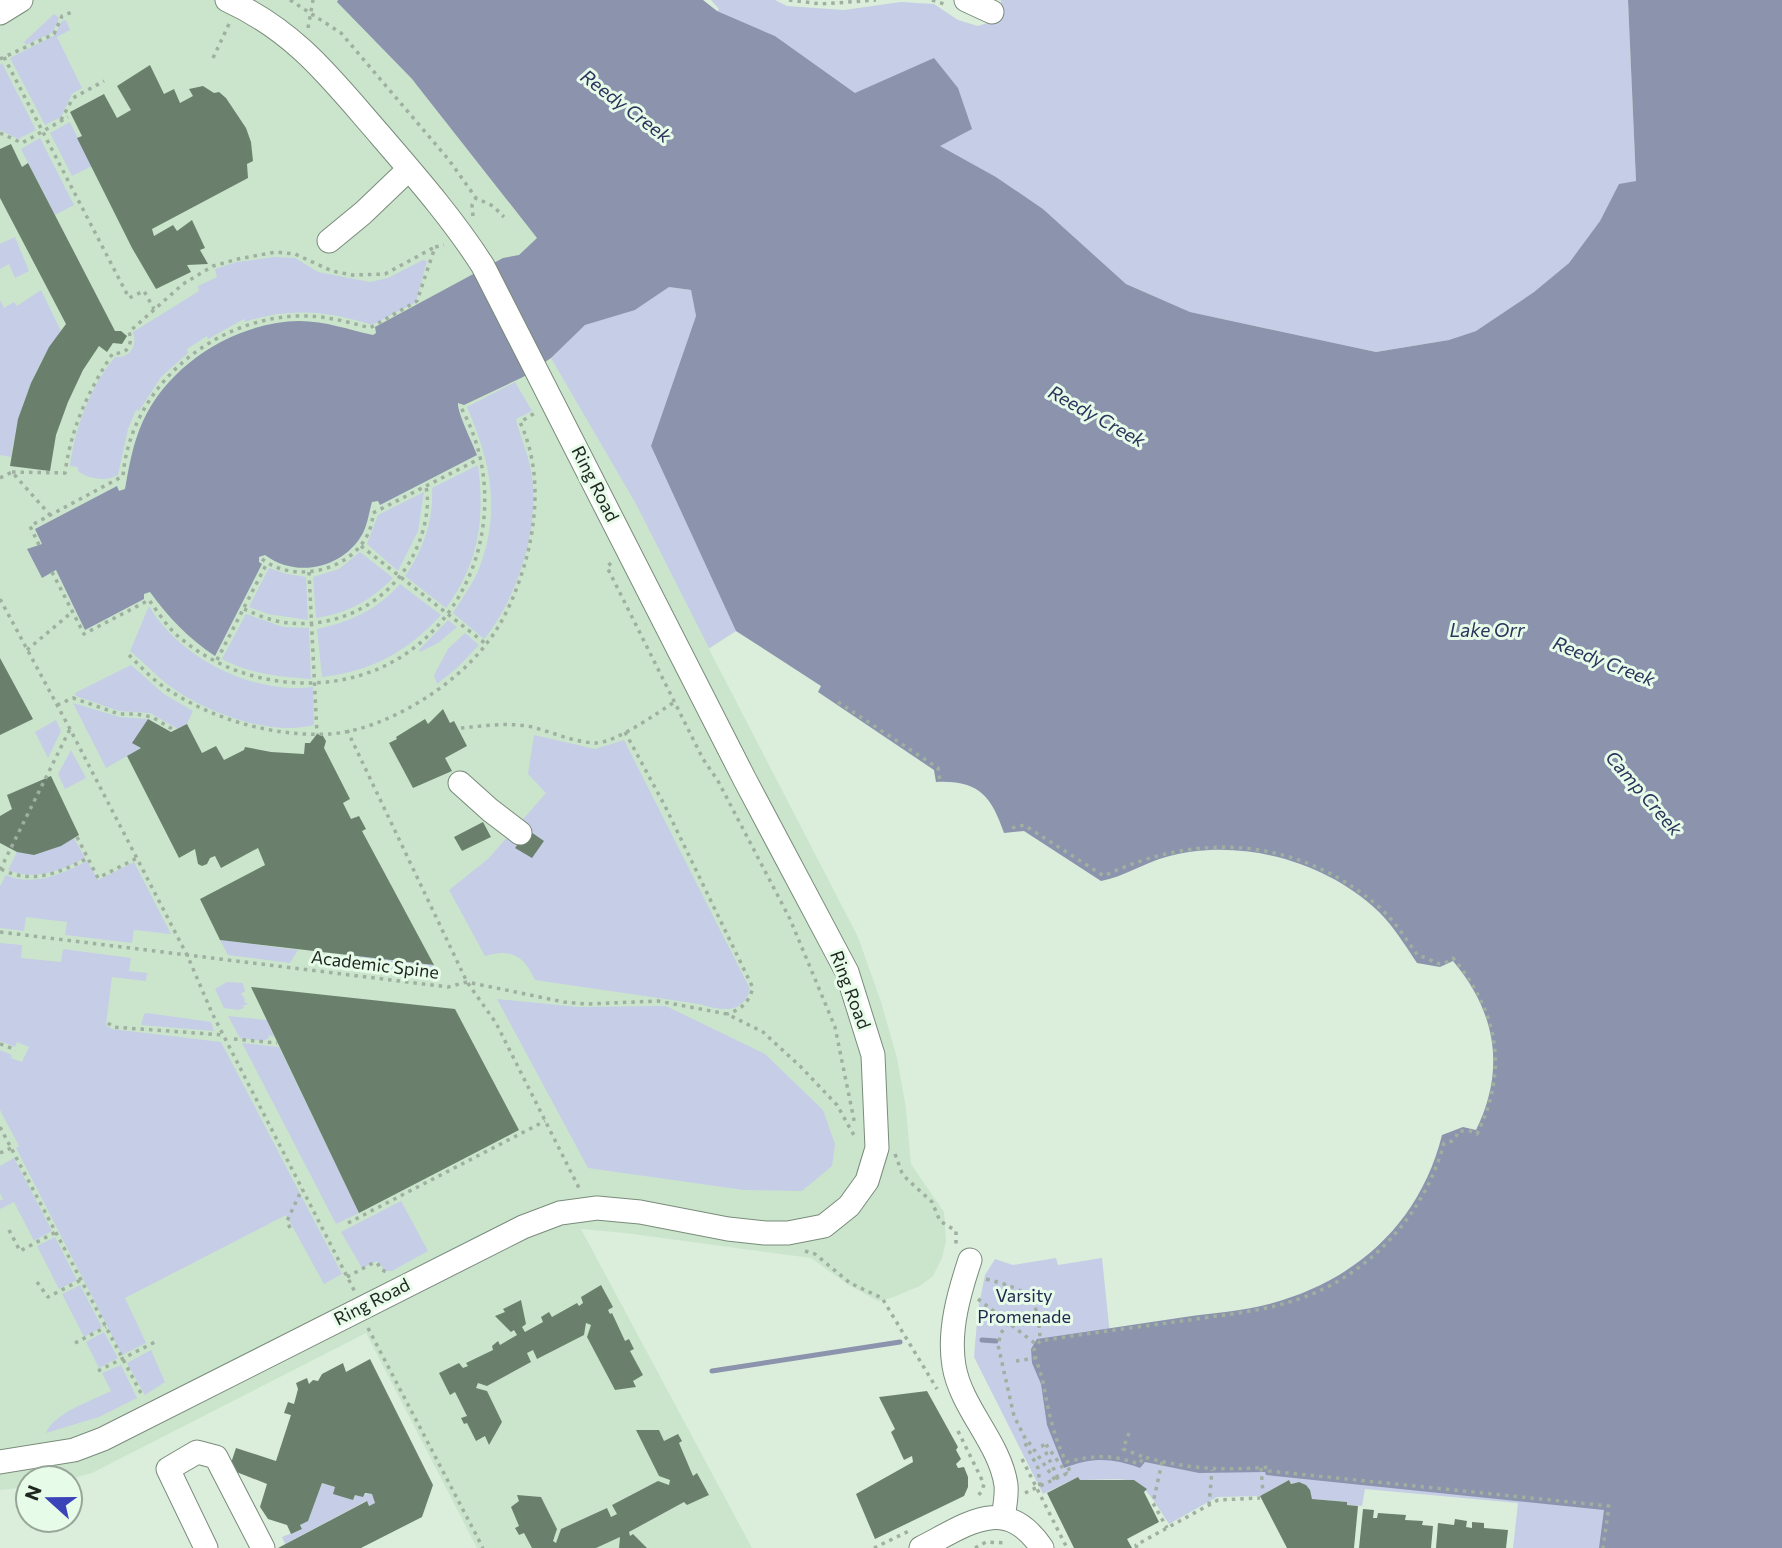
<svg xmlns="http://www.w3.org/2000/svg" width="1782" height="1548" viewBox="0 0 1782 1548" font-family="Commissioner,sans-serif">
  <rect width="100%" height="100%" fill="#daeedb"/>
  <path fill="#cbe5cd" d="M0 0H338L337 2 635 310 669 287 696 316 651 447 736 631 709 649 858 937 881 1002 897 1058 906 1108 911 1164 944 1212 946 1241 942 1258 933 1276 920 1286 891 1298 878 1301 847 1284 811 1258 625 1233 581 1229 752 1548H477L366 1333 92 1473 70 1479 28 1478V1487L0 1490Z"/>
  <path fill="#c6cde6" d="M711 0H775L787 6 844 10 901 2 934 4 958 20 978 26 999 19 1001 0H1628L1636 181 1619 185 1600 221 1569 263 1534 292 1476 331 1449 340 1376 352 1190 312 1126 284 1043 209 996 177 939 146 855 93 775 36 717 11 719 9Z
    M54 14 59 18 53 32 26 45 24 42Z
    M66 20 70 30 57 37 82 88 72 94 61 117 45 125 10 58 55 35 62 21Z
    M2 63 36 130 18 139 0 130V65Z
    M70 122 92 166 72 176 50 133Z
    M40 138 74 205 55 215 21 149Z
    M15 237 29 271 15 278 9 264 0 269V244Z
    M275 257 295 258 318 272 370 282 388 278 423 260 427 261 416 302 372 325C329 311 289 307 245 322L244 319 208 339 207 336 187 349 188 353 161 377 139 411 136 410 128 429 118 475C107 482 88 479 78 471V467L70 466C75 428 90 387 115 357 130 358 138 346 133 332L199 291 198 286 217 277 215 269 237 262Z
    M669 287 691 290 696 316 651 446 736 631 709 648 636 504 551 358 585 325 635 310Z
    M41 290 61 331C33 368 18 411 11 457L0 455V300L4 308 14 302 17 306Z
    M515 382 532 411 516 419C520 437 528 453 531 471 541 524 518 598 484 639L453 613C462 598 474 583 480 566 501 509 490 460 467 407Z
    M478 465C485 519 479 563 446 608L405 576C423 551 434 519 432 488Z
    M424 492 418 531 398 571 367 544 378 515Z
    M360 552 393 578C370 601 348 613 316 618L313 577 339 569Z
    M269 568 287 574 306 577 308 620 268 614 249 607Z
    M400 584 441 615C407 652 372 671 322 677L317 629C351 622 378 609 400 584Z
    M149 606C179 658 254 695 313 687L314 725C270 737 202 711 167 684 154 674 143 661 130 651Z
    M246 614 283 627 309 628 311 679C281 677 249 674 222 659Z
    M448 620 457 627 438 643 420 652 419 650Z
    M465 633 479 645 457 668 437 684 434 675 448 649Z
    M131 665 164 694 193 711 187 724 178 729 150 713 119 711 76 696 75 693Z
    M73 703 120 717 148 719 133 742 141 748 106 768Z
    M56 720 61 731 48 758 35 732Z
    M534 735 595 749 624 740 750 989C742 1016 720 1010 699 1004L535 980C524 956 512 948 485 956L449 890 488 859 546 793 528 774Z
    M71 750 86 778 65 789 58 774Z
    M74 838 85 858C61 871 35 881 8 870L17 852C38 855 56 850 74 838Z
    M87 861 98 880 134 862 171 934 134 930 132 943 65 935 67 922 26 917 24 931 0 928V886L6 875C34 887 62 874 87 861Z
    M220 940 298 950 290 963 228 955Z
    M0 943 22 945 21 958 61 962 63 949 131 958 129 971 147 973 146 981 112 977 106 1025 112 1029 221 1042 342 1274 324 1284 286 1215 125 1298 146 1343 122 1355 16 1148 19 1146 0 1110V1050L12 1055 11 1058 22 1062 29 1047 17 1042 15 1047 0 1041Z
    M359 956 434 965 426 978 359 968 355 959Z
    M227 982 243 983 245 992 241 993 245 1000 244 1002 247 1003V1005H243L244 1008 238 1010 224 1008 215 989Z
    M497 999 578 1007 666 1006 765 1054 823 1110 835 1144 832 1166 802 1191 744 1190 588 1168Z
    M147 1013 211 1022 214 1031 141 1025 144 1014Z
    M228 1016 267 1020 274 1037 268 1035 269 1038 263 1041 240 1038Z
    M242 1043 279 1047 359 1213 336 1224Z
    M14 1158 52 1231 34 1241 14 1202 0 1209V1200H3L0 1193V1166Z
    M401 1201 428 1251 392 1271H386L377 1261 362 1268 341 1232Z
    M55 1237 77 1280 59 1289 37 1246Z
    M1056 1258 1058 1265 1102 1258 1110 1335 1087 1451 1616 1501 1608 1548H1513L1518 1503 1365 1489 1362 1506 1347 1505V1502L1312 1499C1309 1488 1304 1479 1291 1484L1289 1480 1260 1496 1217 1497 1169 1524C1136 1472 1139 1479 1080 1480L1078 1477 1043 1494 974 1357 978 1310 985 1275 995 1259 1013 1265Z
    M80 1285 102 1327 84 1337 62 1294Z
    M104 1332 118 1358 99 1368 86 1342Z
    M151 1350 165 1382 145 1395 127 1363Z
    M121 1365 137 1398 99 1417 46 1433C54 1413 91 1401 111 1391L102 1373Z
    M322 1483 335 1487 353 1500 355 1495 372 1494 375 1503 369 1506 366 1501 285 1544 282 1537 302 1529 300 1525 308 1520Z"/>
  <path fill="#8b93ad" d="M338 0H703L717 11 775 36 855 93 934 58 958 88 972 129 940 146 996 177 1043 209 1126 284 1190 312 1376 352 1449 340 1476 331 1534 292 1569 263 1600 221 1619 184 1636 181 1628 0H1782V1548H1599L1604 1510 1266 1475 1265 1472 1199 1473 1145 1462 1140 1468C1112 1458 1093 1457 1064 1468L1047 1425 1041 1384 1032 1363 1031 1349 1037 1339C1087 1332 1136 1324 1185 1317 1213 1313 1242 1311 1269 1304 1356 1281 1420 1223 1442 1135L1463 1127 1476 1130C1506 1069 1496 1012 1453 961L1440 967 1417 963C1405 945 1394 927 1379 912 1325 860 1238 837 1166 857 1144 863 1123 877 1101 881L1024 831 1004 833C991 795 978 780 936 782L934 770 818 692 821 686 736 631 651 446 696 316 691 290 669 287 635 310 585 325 551 358 523 377 464 405 458 403C457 412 473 444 477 455L380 505 378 501 372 502C369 512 368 523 363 533 344 568 297 579 265 555L259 557V562L262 564 215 656C188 638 169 618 150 592L144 594V599L85 630 56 570 42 578 27 549 42 544 35 529 117 486 119 491 125 489C129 466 133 443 143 421 169 364 236 322 299 321 326 321 349 330 373 335L376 333 375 327 503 258 519 255 537 238 412 79 337 2Z"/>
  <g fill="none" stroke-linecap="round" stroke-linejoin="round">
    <path stroke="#8b93ad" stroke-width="5" d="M982 1340 996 1341
      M712 1371 900 1342"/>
  </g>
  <path fill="#6a806c" d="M150 65 164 94 174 89 180 103 193 96 189 89 203 86 214 93 219 92 226 98 246 128 251 142 253 161 247 164 248 178 152 229 154 236 173 225 177 231 192 220 205 248 200 250 208 264 187 265 191 272 156 289 132 248 77 138 82 136 70 112 104 94 117 118 131 110 117 86Z
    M11 144 22 167 28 163 115 331H121L127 336 122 344 113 343 107 352 99 346 83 370 68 402 56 435 50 471 10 466 18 419 31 383 49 347 66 324 0 198V149Z
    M0 658 33 719 0 735Z
    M443 709 450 723 454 721 467 746 445 758 452 771 413 788 389 743 397 739 396 737 425 719 428 724Z
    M148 719 171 732 187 724 202 753 216 746 224 760 244 750 245 747 271 752 304 754 305 743H310L317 734 323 736 326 741 324 748 350 799 343 803 351 819 359 816 366 829 362 831 434 965 220 940 200 899 265 865 258 848 221 868 215 856 210 858 207 864 202 866 198 864 195 849 179 858 127 756 141 748 132 743Z
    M51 776 79 835 61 846 34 855 17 852 0 843V816L12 809 7 795Z
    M483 822 491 837 462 851 454 837Z
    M528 830 544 841 532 858 515 848Z
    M251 987 455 1009 519 1130 359 1213Z
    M601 1285 613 1307 608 1310 610 1314 612 1313 625 1341 629 1339 634 1349 630 1351 643 1375 633 1381 636 1387 615 1390 587 1337 591 1325 586 1323 584 1335 537 1359 533 1350 527 1353 531 1362 487 1386 478 1383 476 1388 487 1391 502 1422 489 1445 485 1436 476 1441 467 1423 464 1424 461 1418 467 1416 455 1392 450 1395 439 1373 459 1363 463 1368 468 1366 466 1363 493 1350 492 1346 498 1341 500 1345 517 1335 514 1330 511 1332 495 1316 505 1312 503 1309 521 1300 526 1324 522 1327 525 1332 543 1322 541 1317 549 1312 552 1317 577 1303 579 1306 583 1303 581 1297Z
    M370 1359 433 1485 422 1517 361 1548H278L367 1501 369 1506 375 1503 372 1494 365 1493 363 1497 355 1495 353 1500 333 1494 335 1487 322 1483 308 1521 300 1525 302 1529 291 1534 287 1525 268 1519 260 1507 267 1484 229 1469 236 1448 276 1461 291 1415 284 1413 288 1402 294 1404 298 1389 296 1383 307 1378 309 1384 313 1380 318 1381 322 1374 343 1363 346 1372Z
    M927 1391 958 1447 956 1450 961 1459 956 1464 958 1468 964 1467 968 1477V1487L964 1496 875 1539 856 1494 913 1462 912 1456 904 1460 891 1432 895 1429 879 1397Z
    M636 1430H659L664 1441 678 1434 682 1441 679 1443 693 1476 697 1473 709 1495 687 1505 684 1502 629 1532 630 1536 633 1534 647 1548H619L620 1537 596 1548H532L524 1533 519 1535 515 1528 519 1526 511 1507 519 1501 517 1495 541 1497 557 1529 553 1541 556 1543 561 1529 607 1508 611 1517 617 1514 612 1505 658 1481 669 1485 670 1480 659 1476Z
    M1078 1477 1080 1480H1134L1147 1489 1144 1492 1159 1522 1127 1539 1132 1548H1074L1047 1493Z
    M1289 1480 1291 1484 1299 1482 1306 1485 1310 1490 1312 1499 1347 1502V1505L1358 1506 1354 1548H1287L1260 1496Z
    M1363 1509 1374 1510 1373 1518H1377L1378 1513 1406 1515 1405 1520 1423 1521 1422 1525 1433 1526 1431 1548H1359Z
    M1455 1519 1467 1521 1466 1527 1472 1528V1522L1484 1523V1528L1508 1530 1506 1548H1436L1438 1523 1454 1525Z"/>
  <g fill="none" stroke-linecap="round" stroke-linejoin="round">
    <defs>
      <path id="minor" d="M966 0 992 12
        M0 13 21 0
        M329 241 363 213 409 169
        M460 783 490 810 520 833
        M970 1260C959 1293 948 1331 954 1366 961 1408 1000 1443 1006 1485 1007 1496 1005 1506 1003 1517
        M0 1462 74 1450 103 1439 523 1227 560 1213 597 1208 640 1212 728 1229 765 1233H788L824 1226 849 1206 867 1181 877 1148 873 1055 847 972 745 780 483 266C453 219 417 178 381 136 332 80 297 32 227 0
        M206 1548 168 1469 197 1452 216 1457 263 1548
        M921 1548C966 1525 1005 1493 1042 1548"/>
    </defs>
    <use href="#minor" stroke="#798b7a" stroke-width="25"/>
    <path stroke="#9fafa0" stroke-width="3.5" stroke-dasharray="3.5 5" stroke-linecap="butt" d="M290 0 341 33 449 160 476 198 493 206 504 217
      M789 0 821 4 876 0
      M932 0 947 5
      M308 28 313 0
      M4 57 129 298 144 291 154 309
      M213 58 229 24
      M0 59 54 34 62 16 72 12
      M61 120 73 98 104 81
      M0 133 22 143 68 117
      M473 216 472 205 476 198
      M12 472 65 473C71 428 88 391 113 353 128 355 133 344 129 332L183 284 213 266 238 259 276 252 295 254 332 271 352 275 385 274 433 248
      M0 478 12 472 50 515
      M39 545 30 526 123 476C130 389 210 320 296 316 322 315 345 321 370 328L417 301 435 247 444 245
      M361 546 486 644
      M262 559C301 589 371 564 373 513L481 458
      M611 563 607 567 703 759 718 781 790 919 835 1027 855 1125
      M52 572 84 634 149 600C158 612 167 627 179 637 241 690 339 700 407 653 486 598 507 487 460 406
      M309 572 317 734
      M0 599 70 729 188 957 212 1013 355 1292
      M244 609C258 615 273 622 290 623 345 628 397 597 418 545 425 528 430 505 426 487
      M27 650 72 612
      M129 655C140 666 151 678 164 687 211 719 272 737 330 734 385 730 454 687 487 643 507 618 520 583 528 552 538 508 539 463 520 422L535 413
      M217 660 267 563
      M838 702 938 768 940 782
      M57 705 73 698 119 714H136L152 717 174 730
      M461 728C484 726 509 722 532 727 552 732 573 742 595 743 616 743 657 713 676 701
      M347 730 467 982 496 1023 580 1190
      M625 732 665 806 753 988C748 1003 742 1009 727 1014
      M1012 828 1024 825 1104 876C1197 831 1297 837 1378 906 1394 920 1406 939 1418 956 1436 958 1435 971 1453 958 1498 1012 1509 1069 1477 1134L1470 1131H1458C1456 1140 1452 1142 1444 1143 1426 1211 1373 1271 1307 1296 1274 1309 1239 1313 1203 1318 1149 1326 1094 1332 1040 1341L1034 1350C1036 1363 1042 1374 1044 1387 1049 1414 1054 1437 1066 1462 1095 1455 1110 1454 1139 1464L1144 1457C1189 1469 1223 1471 1269 1467V1471L1609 1506 1603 1548
      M77 837 98 878 137 858
      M1 869C32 885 59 873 88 858
      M0 870 70 729
      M0 932 448 987 467 982 564 1002 587 1004 658 1001 727 1014 763 1032 801 1067 837 1105 856 1139
      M108 1023 113 1027 223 1035
      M234 1039 277 1043
      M0 1044 16 1050
      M0 1127 143 1397
      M0 1153 11 1148
      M895 1154 902 1173 907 1179 932 1202 940 1221 956 1231V1245
      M348 1223 545 1121
      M290 1228 287 1221 302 1189
      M9 1230 20 1251 56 1232
      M805 1251 815 1254 850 1283 882 1298 937 1389
      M347 1277 373 1263H377L382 1270 389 1273
      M986 1279C1028 1290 1039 1295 1040 1341
      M37 1282 48 1297 81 1280
      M978 1299 1037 1345
      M1008 1323 1001 1333 998 1345 1014 1416 1027 1442
      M368 1328 483 1548
      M75 1343 106 1327
      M1016 1361 1035 1358
      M98 1371 155 1342
      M958 1431 984 1484 982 1491 976 1498
      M1129 1433 1123 1449 1144 1457
      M1022 1459 1067 1548
      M1162 1462 1153 1503 1167 1528
      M1261 1468 1263 1493
      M1058 1478 1042 1444 1045 1443 1067 1474
      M1040 1486 1038 1468 1025 1443 1028 1441 1055 1480
      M1025 1493 1070 1472 1066 1462
      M1209 1505 1212 1470
      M874 1548 909 1531
      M975 1548 986 1542 1007 1543
      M1137 1548 1136 1545 1218 1500 1260 1498"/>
    <use href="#minor" stroke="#fff" stroke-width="23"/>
  </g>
  <g text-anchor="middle" stroke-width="6" stroke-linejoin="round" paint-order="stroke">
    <g font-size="18" fill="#1e261f" stroke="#e7fbe9">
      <text transform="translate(595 484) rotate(63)" y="6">Ring Road</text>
      <text transform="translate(375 965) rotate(7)" y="6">Academic Spine</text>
      <text transform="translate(850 990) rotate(69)" y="6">Ring Road</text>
      <text transform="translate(372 1302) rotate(-27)" y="6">Ring Road</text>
    </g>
    <g font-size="18" fill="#222950" stroke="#e7fbe9">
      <text x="1024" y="1302">Varsity<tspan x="1024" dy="21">Promenade</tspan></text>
    </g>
    <g font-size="19" font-style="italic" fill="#2b335b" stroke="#e7fbe9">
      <text transform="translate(626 106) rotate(37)" y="7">Reedy Creek</text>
      <text transform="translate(1097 416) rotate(29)" y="7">Reedy Creek</text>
      <text x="1487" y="637">Lake Orr</text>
      <text transform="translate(1604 661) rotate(21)" y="7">Reedy Creek</text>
      <text transform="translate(1644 793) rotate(49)" y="7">Camp Creek</text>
    </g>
  </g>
  <g transform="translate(49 1499) rotate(291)"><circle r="33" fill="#e7fbe9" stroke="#97a698" stroke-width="2"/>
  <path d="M0-5L12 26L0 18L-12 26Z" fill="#3a44b8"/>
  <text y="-10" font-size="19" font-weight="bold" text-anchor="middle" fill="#1e261f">N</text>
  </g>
</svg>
